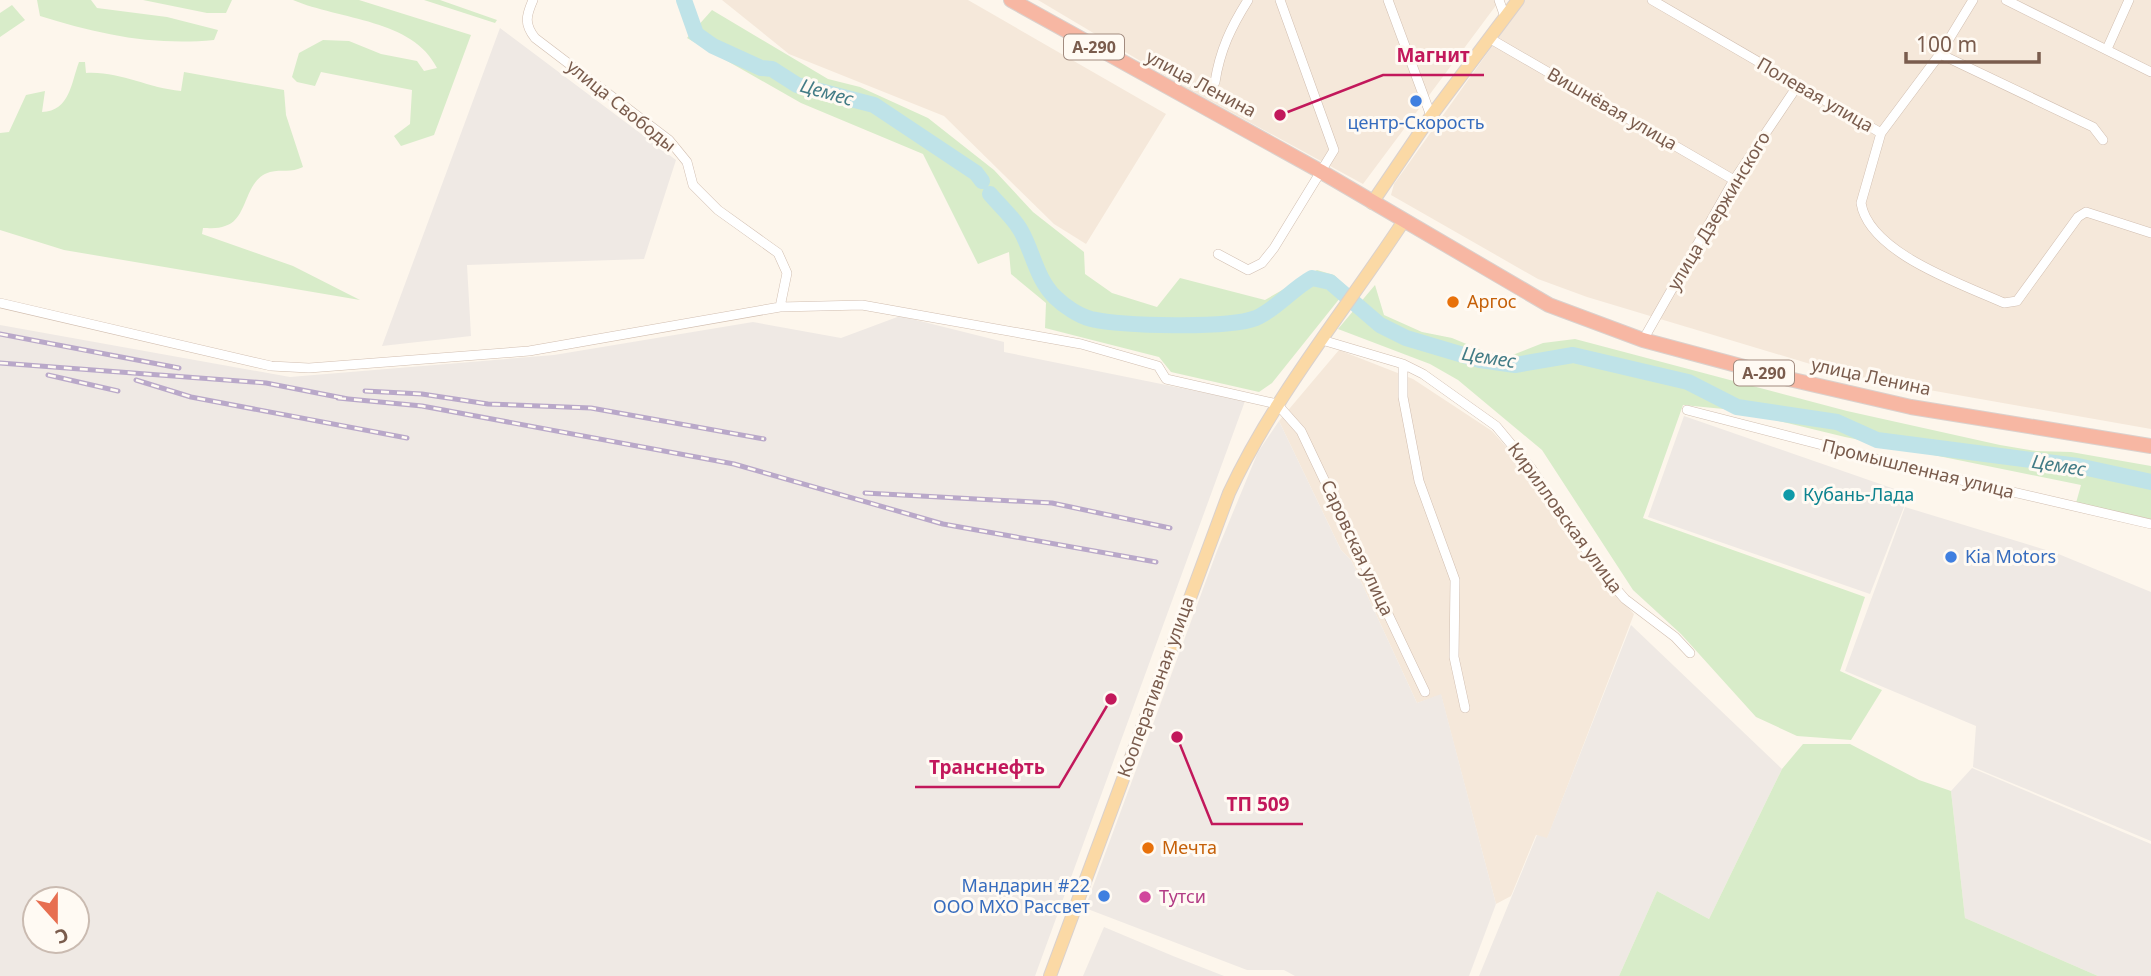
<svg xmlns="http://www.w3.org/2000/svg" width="2151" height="976" viewBox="0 0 2151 976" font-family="'Noto Sans',sans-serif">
  <rect width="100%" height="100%" fill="#fdf6ec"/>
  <path fill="#f5e8da" d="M722 0H968L1166 114 1086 244 1054 224 944 116 789 54Z
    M1038 0H1500L1363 184 1174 81Z
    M1525 0H2151V429L1850 376 1587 297 1538 279 1391 195 1394 184Z
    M1339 350 1413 379 1492 431 1531 475 1594 572 1634 614 1547 839 1536 835 1511 896 1496 904 1441 695 1417 703 1351 560 1341 550 1279 421Z"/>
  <path fill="#efe9e4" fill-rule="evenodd" d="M500 28 676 160 644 259 467 265 471 336 382 346Z
    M900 316 1004 342V352L1245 401 1035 976H0V325L290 377 554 355 753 322 841 338ZM35 899H77V941H35Z
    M1684 416 1909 494 1870 594 1648 517Z
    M1279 421 1341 550 1351 560 1417 703 1441 694 1496 904 1469 976H1295L1284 970H1247L1085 908 1217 551 1258 452Z
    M1905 507 2056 553 2151 592V841L1973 767 1976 726 1845 671Z
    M1631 625 1782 769 1709 919 1657 891 1619 976H1479L1537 835 1547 838Z
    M1972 768 2151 844V976H2098L1965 918 1951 791Z
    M1104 927 1173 956 1224 976H1083Z"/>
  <path fill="#d8ecc9" d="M37 0H91L97 8 167 17 218 30 214 40C153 46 97 34 40 16Z
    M143 0H232L226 13H207Z
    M293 0H359L471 35 434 135 401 146 394 136 410 124 412 90 321 72 315 86 297 82 292 77 299 53 323 40 349 41 381 54 417 61 424 71 437 68C413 19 340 20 293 0Z
    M424 0H440L497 20 495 23Z
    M12 5 25 20 0 37V13Z
    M712 10 828 79 860 87 928 118 994 170 1033 212 1084 252 1085 274 1112 293 1157 307 1180 278 1265 300 1317 270 1334 275 1348 288 1272 383 1259 392 1171 372 1159 357 1045 328 1046 303 1011 274 1009 252 978 264 923 154 801 103 687 38Z
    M79 62H85L86 73C120 71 147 88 181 91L184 72 284 90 286 115 303 167C291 173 282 169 270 172 243 180 249 219 225 226 219 229 209 228 203 228L202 234 293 266 360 300 64 250 0 230V133L9 132 26 95 45 91 42 112C70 111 71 83 79 62Z
    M1197 90C1211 90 1226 87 1231 103L1226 107Z
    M1375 285 1384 315 1422 332 1452 338 1493 355 1510 356 1543 343 1575 339 1847 411 2000 445 2036 451 2071 452 2151 466V519L2076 503 2081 485 1845 437 1734 410 1683 405 1643 518 1865 597 1840 671 1882 690 1851 740 1797 736 1756 717 1681 634 1633 590 1542 450 1458 380 1430 364 1338 329Z
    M1803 744H1850L1919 780 1951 791 1965 918 2098 976H1619L1657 891 1709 919 1782 769Z"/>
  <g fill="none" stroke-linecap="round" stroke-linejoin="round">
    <path stroke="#bfe3e8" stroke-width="16" d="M684 0 696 34 713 46 761 68 772 69 797 85 874 105 976 173 982 181
      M990 194C1000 206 1013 217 1021 231 1033 252 1036 278 1055 297 1064 306 1079 316 1091 319 1122 326 1228 329 1256 318 1275 310 1292 289 1312 278L1330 282 1380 325 1406 338 1480 360 1515 365 1573 355 1688 382 1737 407 1837 422 1877 440 2078 466 2151 482"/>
    <defs>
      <path id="minor" d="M533 0C526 16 524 24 535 38L669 140 687 162 693 185 718 210 778 253 787 273 780 307
        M1388 0 1431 116
        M1499 0 1505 17
        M1652 0 1881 133
        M1973 0 1940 54 1881 133 1861 203C1869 253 1962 284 2004 303L2017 301 2078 217 2086 212 2151 233
        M2006 0 2151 72
        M1489 38 1734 180
        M2107 49 2129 0
        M1940 54 2093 127 2103 140
        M1215 82C1220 50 1231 27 1248 0
        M1218 254 1248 270 1262 263 1274 248 1334 150 1280 0
        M0 303 271 366 309 368 529 351 780 307 862 305 1081 344 1158 366 1166 379 1277 404 1301 431 1425 692
        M1322 340 1403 364 1423 374 1496 426 1531 468 1598 568 1625 599 1675 637 1690 653
        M1643 340 1734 180 1798 85
        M1403 364V397L1419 481 1455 580 1454 657 1465 708
        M1687 410 1935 474 2151 524"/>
      <path id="major" d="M1372 203 1431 116 1518 0
        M1050 976 1229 493C1274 396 1344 312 1403 222"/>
      <path id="highway" d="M1011 0 1320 171 1549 305 1643 340 1789 379 1911 407 2151 446"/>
    </defs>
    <use href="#minor" stroke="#d1beb0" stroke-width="10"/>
    <use href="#major" stroke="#dad1cd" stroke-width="14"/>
    <use href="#highway" stroke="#dad1cd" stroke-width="16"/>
    <use href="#minor" stroke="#fff" stroke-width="9"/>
    <use href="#major" stroke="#fbd9a5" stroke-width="12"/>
    <use href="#highway" stroke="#f7b7a3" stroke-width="14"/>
    <defs>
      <path id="rail" d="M0 334 179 368
        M0 363 266 383 348 399
        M48 375 118 391
        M136 380 191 397 407 438
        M365 391 422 394 488 404 591 408 764 439
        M338 398 422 406 734 464 943 524 1156 562
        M865 493 1052 503 1170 528"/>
    </defs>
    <use href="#rail" stroke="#b9a8c9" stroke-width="5"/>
    <use href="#rail" stroke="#fffaf3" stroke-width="2.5" stroke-dasharray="8" stroke-linecap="butt"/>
  </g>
  <g fill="#3f7fe0" stroke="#fffaf3" stroke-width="2.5">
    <circle cx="1416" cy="101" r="7"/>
    <circle cx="1951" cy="557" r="7"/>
    <circle cx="1104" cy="896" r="7"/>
  </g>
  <g fill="#e8710a" stroke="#fffaf3" stroke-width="2.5">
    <circle cx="1453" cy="302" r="7"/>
    <circle cx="1148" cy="848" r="7"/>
  </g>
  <circle fill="#0f9aa8" stroke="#fffaf3" stroke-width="2.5" cx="1789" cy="495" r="7"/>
  <circle fill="#d1479c" stroke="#fffaf3" stroke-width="2.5" cx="1145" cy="897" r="7"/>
  <g text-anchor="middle" stroke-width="6" stroke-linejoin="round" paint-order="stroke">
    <g fill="#fffaf3" stroke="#a28b7f" stroke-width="2">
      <rect x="1064" y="34.5" width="60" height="25" rx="5"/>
      <rect x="1734" y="360.5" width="60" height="25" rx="5"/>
    </g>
    <g font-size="16" font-weight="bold" fill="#7a5c4d">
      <text x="1094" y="53">А-290</text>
      <text x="1764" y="379">А-290</text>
    </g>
    <g font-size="18" fill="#7a5c4d" stroke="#fffaf3">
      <text transform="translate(1201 84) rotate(28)" y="6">улица Ленина</text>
      <text transform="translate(1815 95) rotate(30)" y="6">Полевая улица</text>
      <text transform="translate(621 106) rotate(39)" y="6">улица Свободы</text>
      <text transform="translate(1612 109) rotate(30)" y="6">Вишнёвая улица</text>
      <text transform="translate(1719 211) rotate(-59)" y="6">улица Дзержинского</text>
      <text transform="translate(1871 377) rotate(12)" y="6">улица Ленина</text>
      <text transform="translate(1918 469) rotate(14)" y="6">Промышленная улица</text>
      <text transform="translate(1565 518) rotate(54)" y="6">Кирилловская улица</text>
      <text transform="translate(1357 548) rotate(65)" y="6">Саровская улица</text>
      <text transform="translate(1156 687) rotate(-70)" y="6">Кооперативная улица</text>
    </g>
    <g font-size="18" fill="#366cbe" stroke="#fffaf3">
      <text x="1416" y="129">центр-Скорость</text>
      <text x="1965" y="563" text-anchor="start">Kia Motors</text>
      <text x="1090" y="892" text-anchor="end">Мандарин #22<tspan x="1090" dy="21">ООО МХО Рассвет</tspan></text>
    </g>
    <g font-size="18" fill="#c56008" stroke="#fffaf3" text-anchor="start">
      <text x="1467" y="308">Аргос</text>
      <text x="1162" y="854">Мечта</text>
    </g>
    <g font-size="18" fill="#0d838f" stroke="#fffaf3" text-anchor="start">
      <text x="1803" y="501">Кубань-Лада</text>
    </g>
    <g font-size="18" fill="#b23c85" stroke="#fffaf3" text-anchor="start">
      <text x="1159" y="903">Тутси</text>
    </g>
    <g font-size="19" font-style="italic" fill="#437c86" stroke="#fffaf3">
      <text transform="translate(827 92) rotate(16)" y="7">Цемес</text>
      <text transform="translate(1489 357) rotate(9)" y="7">Цемес</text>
      <text transform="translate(2059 465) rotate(9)" y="7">Цемес</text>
    </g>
  </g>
  <path fill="none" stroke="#c2185b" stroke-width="2.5" d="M1280 115L1383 75H1484M1111 699L1059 787H915M1177 737L1212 824H1303"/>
  <g fill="#c2185b" stroke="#fffaf3" stroke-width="2.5">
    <circle cx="1280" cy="115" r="7"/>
    <circle cx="1111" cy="699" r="7"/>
    <circle cx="1177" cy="737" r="7"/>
  </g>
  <g font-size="19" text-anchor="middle" font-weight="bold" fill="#c2185b" stroke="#fffaf3" stroke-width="6" stroke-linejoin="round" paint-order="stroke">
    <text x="1433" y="62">Магнит</text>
    <text x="987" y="774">Транснефть</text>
    <text x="1258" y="811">ТП 509</text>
  </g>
  <g transform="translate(56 920) rotate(159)"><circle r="33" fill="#fffaf3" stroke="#cabbb1" stroke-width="2"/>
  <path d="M0-5L12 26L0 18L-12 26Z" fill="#e76f51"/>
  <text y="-10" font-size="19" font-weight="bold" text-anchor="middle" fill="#7a5c4d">С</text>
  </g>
  <path d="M1906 52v10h133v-10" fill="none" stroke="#7a5c4d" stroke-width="3.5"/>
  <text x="1916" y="52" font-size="21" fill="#7a5c4d" stroke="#fffaf3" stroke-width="5" paint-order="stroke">100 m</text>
</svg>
